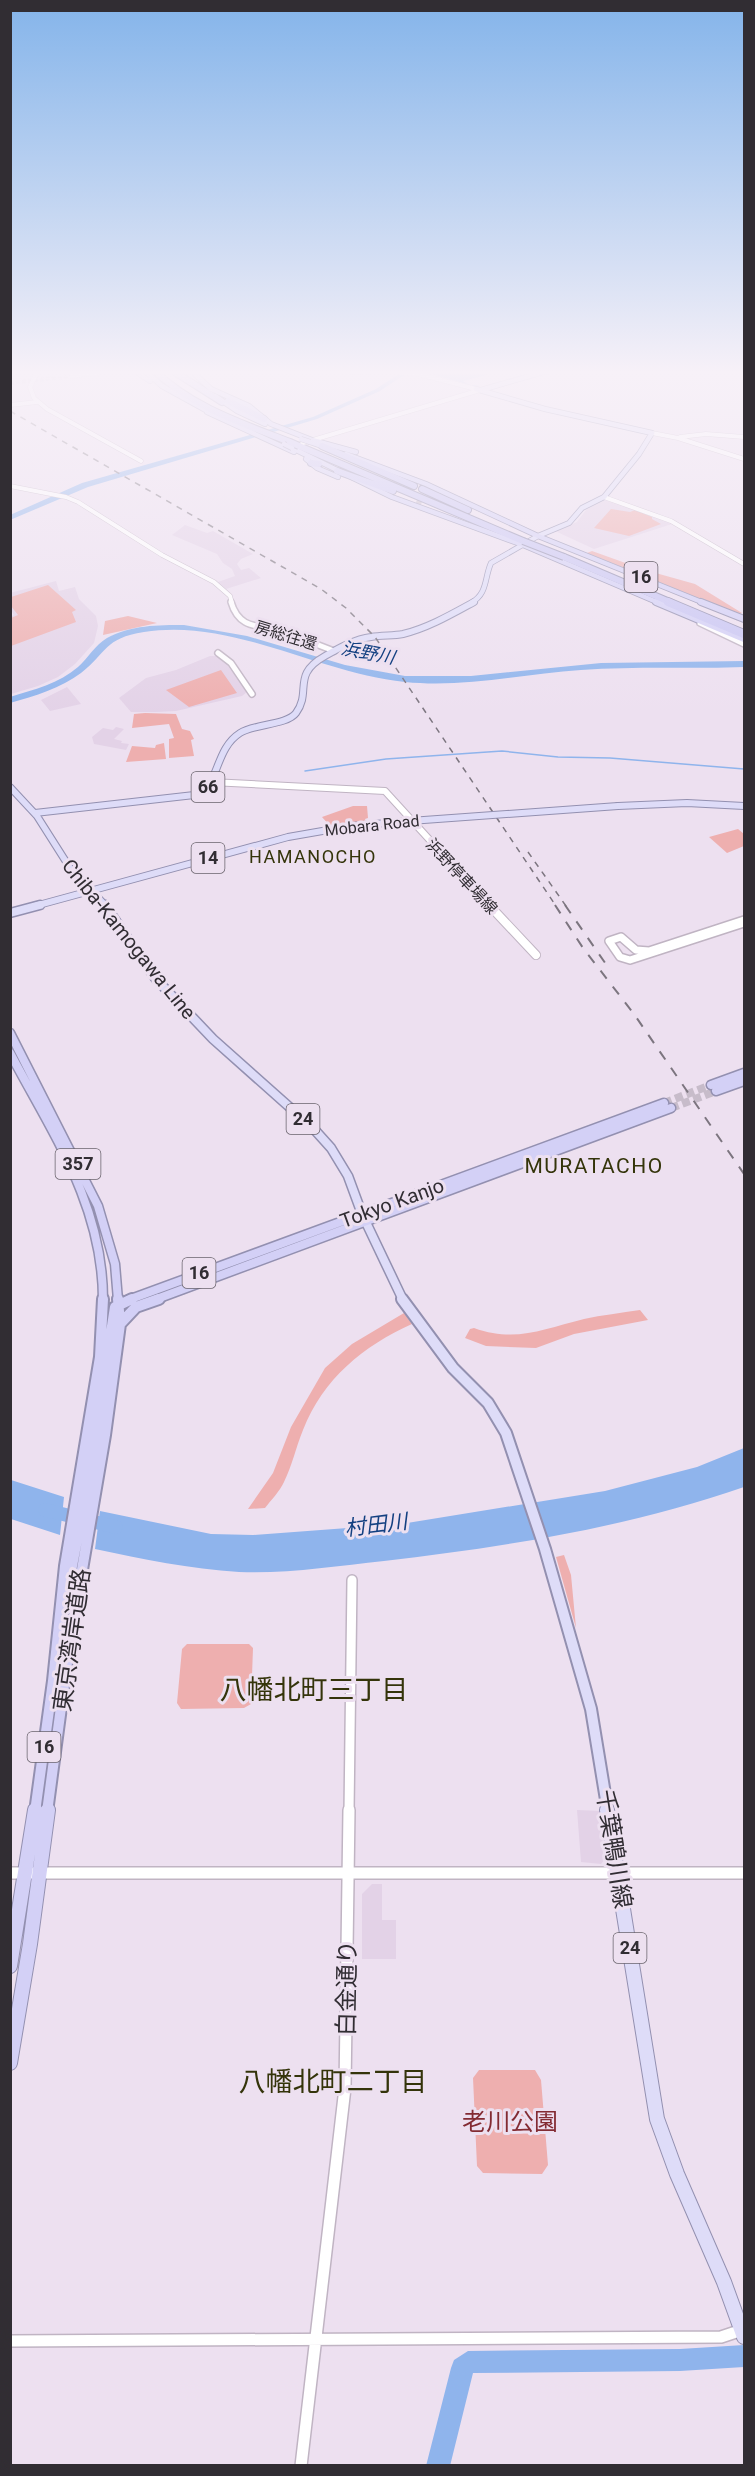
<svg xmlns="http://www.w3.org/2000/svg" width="755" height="2476" viewBox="0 0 755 2476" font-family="Roboto,'Noto Sans JP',sans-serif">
  <rect width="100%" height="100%" fill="#ede0f0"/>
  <path fill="#e3d2e7" d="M608 499 660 518 672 524 594 549 555 531 577 522 589 506Z
    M185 525 207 533 213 531 253 554 241 559 237 564 241 570 249 568 261 578 226 589 218 582 235 576 232 569 223 563 217 554 172 535Z
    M56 581 59 591 75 587 79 599 96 616 98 626 94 643 75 664 58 677 38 686 11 694 10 617 14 615 11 610 10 593Z
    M210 656H220L226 663 247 692 242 696 176 711 156 712H131L119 698 146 678 176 670Z
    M67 687 81 704 50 711 41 700Z
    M116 727 124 729 114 739 122 741 121 743 129 744 126 750 94 744 92 737 103 728 113 730Z
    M577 1810 601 1811 607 1857 601 1864 581 1862Z
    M372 1884H382V1920H396V1959H362V1894Z"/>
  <path fill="#eeafaf" d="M611 509 630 512 635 510 652 517V519L661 524 629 536 594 528Z
    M592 551 645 570 695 584 742 613 738 614 587 553Z
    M48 585 76 610 72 612 76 622 11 646V618L18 615 11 606V597Z
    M128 616 157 623 103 635 105 621Z
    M221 670 237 693 189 707 166 690Z
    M145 713 176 714 182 729 190 731 194 739 191 740 194 756 169 758V739L174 738 169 724 132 728 134 714Z
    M164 743 166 759 126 762 132 746 155 748 156 745Z
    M353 806H367L368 818 365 819 366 822 330 826 322 817Z
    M738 829 744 834V846L727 853 709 837Z
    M640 1310 648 1320 574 1334 536 1348 486 1346 465 1338 470 1329 474 1328C516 1343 543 1329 584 1319 602 1315 621 1313 640 1310Z
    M404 1313 412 1324C363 1346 323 1379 303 1430 296 1447 292 1466 284 1482 280 1491 271 1500 265 1508L248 1509 273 1473 291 1427 325 1368 352 1344Z
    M564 1555 571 1575 576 1628 556 1557Z
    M187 1644H249L253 1648 251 1704 244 1708 181 1709 177 1703 182 1649Z
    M479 2070H535L541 2080 548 2165 542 2174 483 2173 477 2166 473 2078Z"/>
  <path fill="#8fb4ec" d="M406 369H473L486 375 463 381 469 385H480L474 386 425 372Z
    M744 1448V1487C629 1527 505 1547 384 1561 336 1566 287 1574 239 1572 190 1569 143 1559 95 1549L100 1511 211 1534 253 1535 401 1524 605 1491 697 1467Z
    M11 1480 64 1497 60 1535 11 1519Z"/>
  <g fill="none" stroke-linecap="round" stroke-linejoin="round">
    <path stroke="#8fb4ec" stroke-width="1.5" d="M305 771 386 759 502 751 558 757 610 758 744 769"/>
    <path fill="#8fb4ec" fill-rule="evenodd" d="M406 369H413L380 391 317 419 88 487 10 520V515L82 483 313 417 376 389Z
      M184 625 247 636 345 665 405 676H471L601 663 744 661V667C690 669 636 666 581 670 523 674 464 688 405 682 317 673 233 618 144 632 104 638 107 653 81 673 61 688 35 696 10 703V697C33 690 60 683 78 667 88 658 95 645 107 638 131 625 158 625 184 625Z
      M46 1503 115 1520 121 1522 123 1527 121 1532 115 1534 46 1517 40 1515 38 1510 40 1505Z
      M744 2345V2367L680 2371 473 2373 450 2466H426L451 2368 454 2360 468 2351 680 2349Z"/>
    <path stroke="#c7bcca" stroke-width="4" stroke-dasharray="4 2" stroke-linecap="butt" d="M10 383 72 376"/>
    <path stroke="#c7bcca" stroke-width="8" stroke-dasharray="8 4" stroke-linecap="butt" d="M664 1103 711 1085
      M671 1108 716 1091"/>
    <path stroke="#c7bcca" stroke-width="6" stroke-dasharray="6 3" stroke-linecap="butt" d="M417 500 422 502"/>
    <defs>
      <path id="tertiary-far4" d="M39 369 30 387 34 398 47 409 141 461
        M326 369 351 372 414 373 476 389
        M72 376 128 369
        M10 405 37 402
        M652 433 678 438 744 459
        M680 437 706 434 744 437
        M293 446 480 390
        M10 486 66 497 78 502 162 555 214 582 230 596 232 603
        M604 497 671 521 744 564"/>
      <path id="tertiary-far3" d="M231 602C240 632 262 624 285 632 301 638 318 645 334 651
        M700 623 744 644
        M218 653 231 663 252 694"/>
      <path id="tertiary-far2" d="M744 920 649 951 636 950 621 937 609 941 620 957 630 960 744 923"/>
      <path id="tertiary-far1" d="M349 1812 352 1580"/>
      <path id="tertiary" d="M10 1873H744
        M10 2341 721 2337 742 2330
        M301 2466 345 2088 349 1810"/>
      <path id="secondary-far1" d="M211 782 385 791 490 906"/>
      <path id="secondary" d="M489 905 536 955"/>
      <path id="primary-far4" d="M481 390 554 369
        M471 603C488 593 484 579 491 563L538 536 569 523 582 508 604 497 639 454 652 433 545 409 476 389"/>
      <path id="primary-far3" d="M10 787 37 816 70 868 106 906
        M618 806 687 803 744 806
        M35 813 203 794C219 775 218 747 240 733 254 724 287 725 296 713 312 691 291 675 325 656 339 648 355 639 371 637 382 635 393 636 403 634 428 628 452 614 474 602
        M35 906 288 837 351 826 410 821"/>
      <path id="primary-far2" d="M105 905 155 978 213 1039 313 1128 331 1148 348 1176 362 1214 403 1300
        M10 913 40 905"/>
      <path id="primary-far1" d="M402 1299 453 1368 488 1403 506 1433 545 1549 591 1709 608 1812"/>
      <path id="primary" d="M607 1810 657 2119 677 2174 724 2282 744 2337"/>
      <path id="trunk-far4" d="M132 369 150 381
        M143 369 162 386 211 413
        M189 369 211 389 249 406 271 424 312 440 356 452
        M215 396 237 411 265 424
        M207 412 294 452
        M310 442 330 449
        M292 448 392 497 523 545 659 603
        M346 454 426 484 538 536 704 603
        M306 459 317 468 338 477"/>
      <path id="trunk-far3" d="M656 602 744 639
        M701 602 744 619"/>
      <path id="trunk-far2" d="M10 1033 98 1206 115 1264 118 1300
        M10 1053C53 1134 103 1205 103 1300
        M711 1085 744 1073
        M716 1091 744 1081
        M128 1300 664 1103
        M154 1300 671 1108"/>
      <path id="trunk-far1" d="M120 1324 136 1307 159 1299
        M67 1592 85 1498 115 1307 132 1299
        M35 1812 53 1681 65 1566 100 1357 103 1299
        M47 1812 70 1640 105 1435 120 1324 118 1299"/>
      <path id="trunk" d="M10 1966 35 1810
        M10 2063 30 1944 48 1810"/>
      <path id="motorway-far1" d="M153 369C191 407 241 423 290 442
        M170 369 222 402
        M228 401 264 419
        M299 446 523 541
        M322 446 414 486
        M311 463 319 464
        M337 471 393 491
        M422 489 468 510
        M564 557 672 603"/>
      <path id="motorway" d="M668 602 744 634"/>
    </defs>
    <use href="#tertiary-far4" stroke="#c0b4c3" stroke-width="5"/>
    <use href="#tertiary-far3" stroke="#c0b4c3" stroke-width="8"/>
    <use href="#tertiary-far2" stroke="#c0b4c3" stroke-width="10"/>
    <use href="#tertiary-far1" stroke="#c0b4c3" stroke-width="12"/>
    <use href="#tertiary" stroke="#c0b4c3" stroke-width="14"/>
    <use href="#secondary-far1" stroke="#c0b4c3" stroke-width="8"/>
    <use href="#secondary" stroke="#c0b4c3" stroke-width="10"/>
    <use href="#primary-far4" stroke="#9390b0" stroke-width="6"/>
    <use href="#primary-far3" stroke="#9390b0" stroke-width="8"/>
    <use href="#primary-far2" stroke="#9390b0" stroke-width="11"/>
    <use href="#primary-far1" stroke="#9390b0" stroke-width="14"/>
    <use href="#primary" stroke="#9390b0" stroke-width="16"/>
    <use href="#trunk-far4" stroke="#9390b0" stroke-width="6"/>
    <use href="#trunk-far3" stroke="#9390b0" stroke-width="8"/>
    <use href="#trunk-far2" stroke="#9390b0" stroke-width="11"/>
    <use href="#trunk-far1" stroke="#9390b0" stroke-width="14"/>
    <use href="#trunk" stroke="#9390b0" stroke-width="16"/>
    <use href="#motorway-far1" stroke="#9390b0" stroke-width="8"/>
    <use href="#motorway" stroke="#9390b0" stroke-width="10"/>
    <use href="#tertiary-far4" stroke="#fff" stroke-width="4"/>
    <use href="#tertiary-far3" stroke="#fff" stroke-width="5"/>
    <use href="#tertiary-far2" stroke="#fff" stroke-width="7"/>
    <use href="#tertiary-far1" stroke="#fff" stroke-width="9"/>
    <use href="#tertiary" stroke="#fff" stroke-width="11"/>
    <use href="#secondary-far1" stroke="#fff" stroke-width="6"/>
    <use href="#secondary" stroke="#fff" stroke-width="8"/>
    <use href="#primary-far4" stroke="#dedcf8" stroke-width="4.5"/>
    <use href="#primary-far3" stroke="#dedcf8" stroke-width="6"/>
    <use href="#primary-far2" stroke="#dedcf8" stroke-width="8"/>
    <use href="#primary-far1" stroke="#dedcf8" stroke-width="10"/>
    <use href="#primary" stroke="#dedcf8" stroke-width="14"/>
    <use href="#trunk-far4" stroke="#d3d0f6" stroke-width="4.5"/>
    <use href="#trunk-far3" stroke="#d3d0f6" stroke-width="6"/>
    <use href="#trunk-far2" stroke="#d3d0f6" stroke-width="8"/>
    <use href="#trunk-far1" stroke="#d3d0f6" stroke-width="10"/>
    <use href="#trunk" stroke="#d3d0f6" stroke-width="14"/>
    <use href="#motorway-far1" stroke="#c8c5f3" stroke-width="6"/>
    <use href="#motorway" stroke="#c8c5f3" stroke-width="8"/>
    <path stroke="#7c757f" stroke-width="1.5" stroke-dasharray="6 6" stroke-linecap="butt" d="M10 411 321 589 346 608 375 637 556 906
      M528 852 566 906"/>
    <path stroke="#7c757f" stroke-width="2" stroke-dasharray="10 10" stroke-linecap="butt" d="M555 905 583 948 634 1014 744 1174
      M565 905 610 970"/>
    <defs>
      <path id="primary-bridge" d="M410 821 618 806"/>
      <path id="trunk-bridge" d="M301 439 310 442
        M284 444 292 448"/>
      <path id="motorway-bridge" d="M290 442 299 446
        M523 541 564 557"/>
    </defs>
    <use href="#primary-bridge" stroke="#9390b0" stroke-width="8" stroke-linecap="butt"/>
    <use href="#trunk-bridge" stroke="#9390b0" stroke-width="6" stroke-linecap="butt"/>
    <use href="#motorway-bridge" stroke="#9390b0" stroke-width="8" stroke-linecap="butt"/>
    <use href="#primary-bridge" stroke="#dedcf8" stroke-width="6"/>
    <use href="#trunk-bridge" stroke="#d3d0f6" stroke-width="4.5"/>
    <use href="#motorway-bridge" stroke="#c8c5f3" stroke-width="6"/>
  </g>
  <linearGradient id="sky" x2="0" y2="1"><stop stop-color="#84b4ea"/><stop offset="0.52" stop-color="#f7f1f8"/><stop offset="1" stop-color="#f7f1f8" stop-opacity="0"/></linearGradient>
  <rect width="755" height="716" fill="url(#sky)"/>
  <g text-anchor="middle" stroke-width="6" stroke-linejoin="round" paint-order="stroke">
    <g font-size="16" fill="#312d33" stroke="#ede0f0">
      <text transform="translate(286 635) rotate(17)" y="6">房総往還</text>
      <text transform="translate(372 825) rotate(-6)" y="6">Mobara Road</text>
      <text transform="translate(462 876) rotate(47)" y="6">浜野停車場線</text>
    </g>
    <g fill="#ede0f0" stroke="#69636c" stroke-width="1.5">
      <rect x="624.5" y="562" width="33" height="30" rx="4.5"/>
      <rect x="191.5" y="772" width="33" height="30" rx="4.5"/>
      <rect x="191.5" y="843" width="33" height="30" rx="4.5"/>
      <rect x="286.5" y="1104" width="33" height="30" rx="4.5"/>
      <rect x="55.5" y="1149" width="45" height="30" rx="4.5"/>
      <rect x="182.5" y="1258" width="33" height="30" rx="4.5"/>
      <rect x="27.5" y="1732" width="33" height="30" rx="4.5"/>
      <rect x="613.5" y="1933" width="33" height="30" rx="4.5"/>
    </g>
    <g font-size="18" font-weight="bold" fill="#312d33">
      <text x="641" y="583">16</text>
      <text x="208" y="793">66</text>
      <text x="208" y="864">14</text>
      <text x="303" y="1125">24</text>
      <text x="78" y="1170">357</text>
      <text x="199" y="1279">16</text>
      <text x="44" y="1753">16</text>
      <text x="630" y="1954">24</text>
    </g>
    <g font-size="18" font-style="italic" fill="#134081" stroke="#ede0f0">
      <text transform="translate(368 653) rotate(11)" y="6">浜野川</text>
    </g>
    <g font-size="18" letter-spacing="1.5" fill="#34340a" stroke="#ede0f0">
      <text x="313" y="863">HAMANOCHO</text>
    </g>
    <g font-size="20" fill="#312d33" stroke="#ede0f0">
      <text transform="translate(129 939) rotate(51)" y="7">Chiba-Kamogawa Line</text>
      <text transform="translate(392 1203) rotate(-20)" y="7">Tokyo Kanjo</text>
    </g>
    <g font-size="21" letter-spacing="1.5" fill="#34340a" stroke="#ede0f0">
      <text x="594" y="1173">MURATACHO</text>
    </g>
    <g font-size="21" font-style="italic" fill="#134081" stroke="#ede0f0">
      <text transform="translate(376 1525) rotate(-7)" y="7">村田川</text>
    </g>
    <g font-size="24" fill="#312d33" stroke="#ede0f0">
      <text transform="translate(72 1640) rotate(-82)" y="8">東京湾岸道路</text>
      <text transform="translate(614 1849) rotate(81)" y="8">千葉鴨川線</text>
      <text transform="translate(347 1988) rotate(-89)" y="8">白金通り</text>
    </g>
    <g font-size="24" fill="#832b33" stroke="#ede0f0">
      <text x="510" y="2130">老川公園</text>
    </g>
    <g font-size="27" fill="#34340a" stroke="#ede0f0">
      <text x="314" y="1699">八幡北町三丁目</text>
      <text x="333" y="2091">八幡北町二丁目</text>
    </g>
  </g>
  <rect width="755" height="2476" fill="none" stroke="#312d33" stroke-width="24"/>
</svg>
